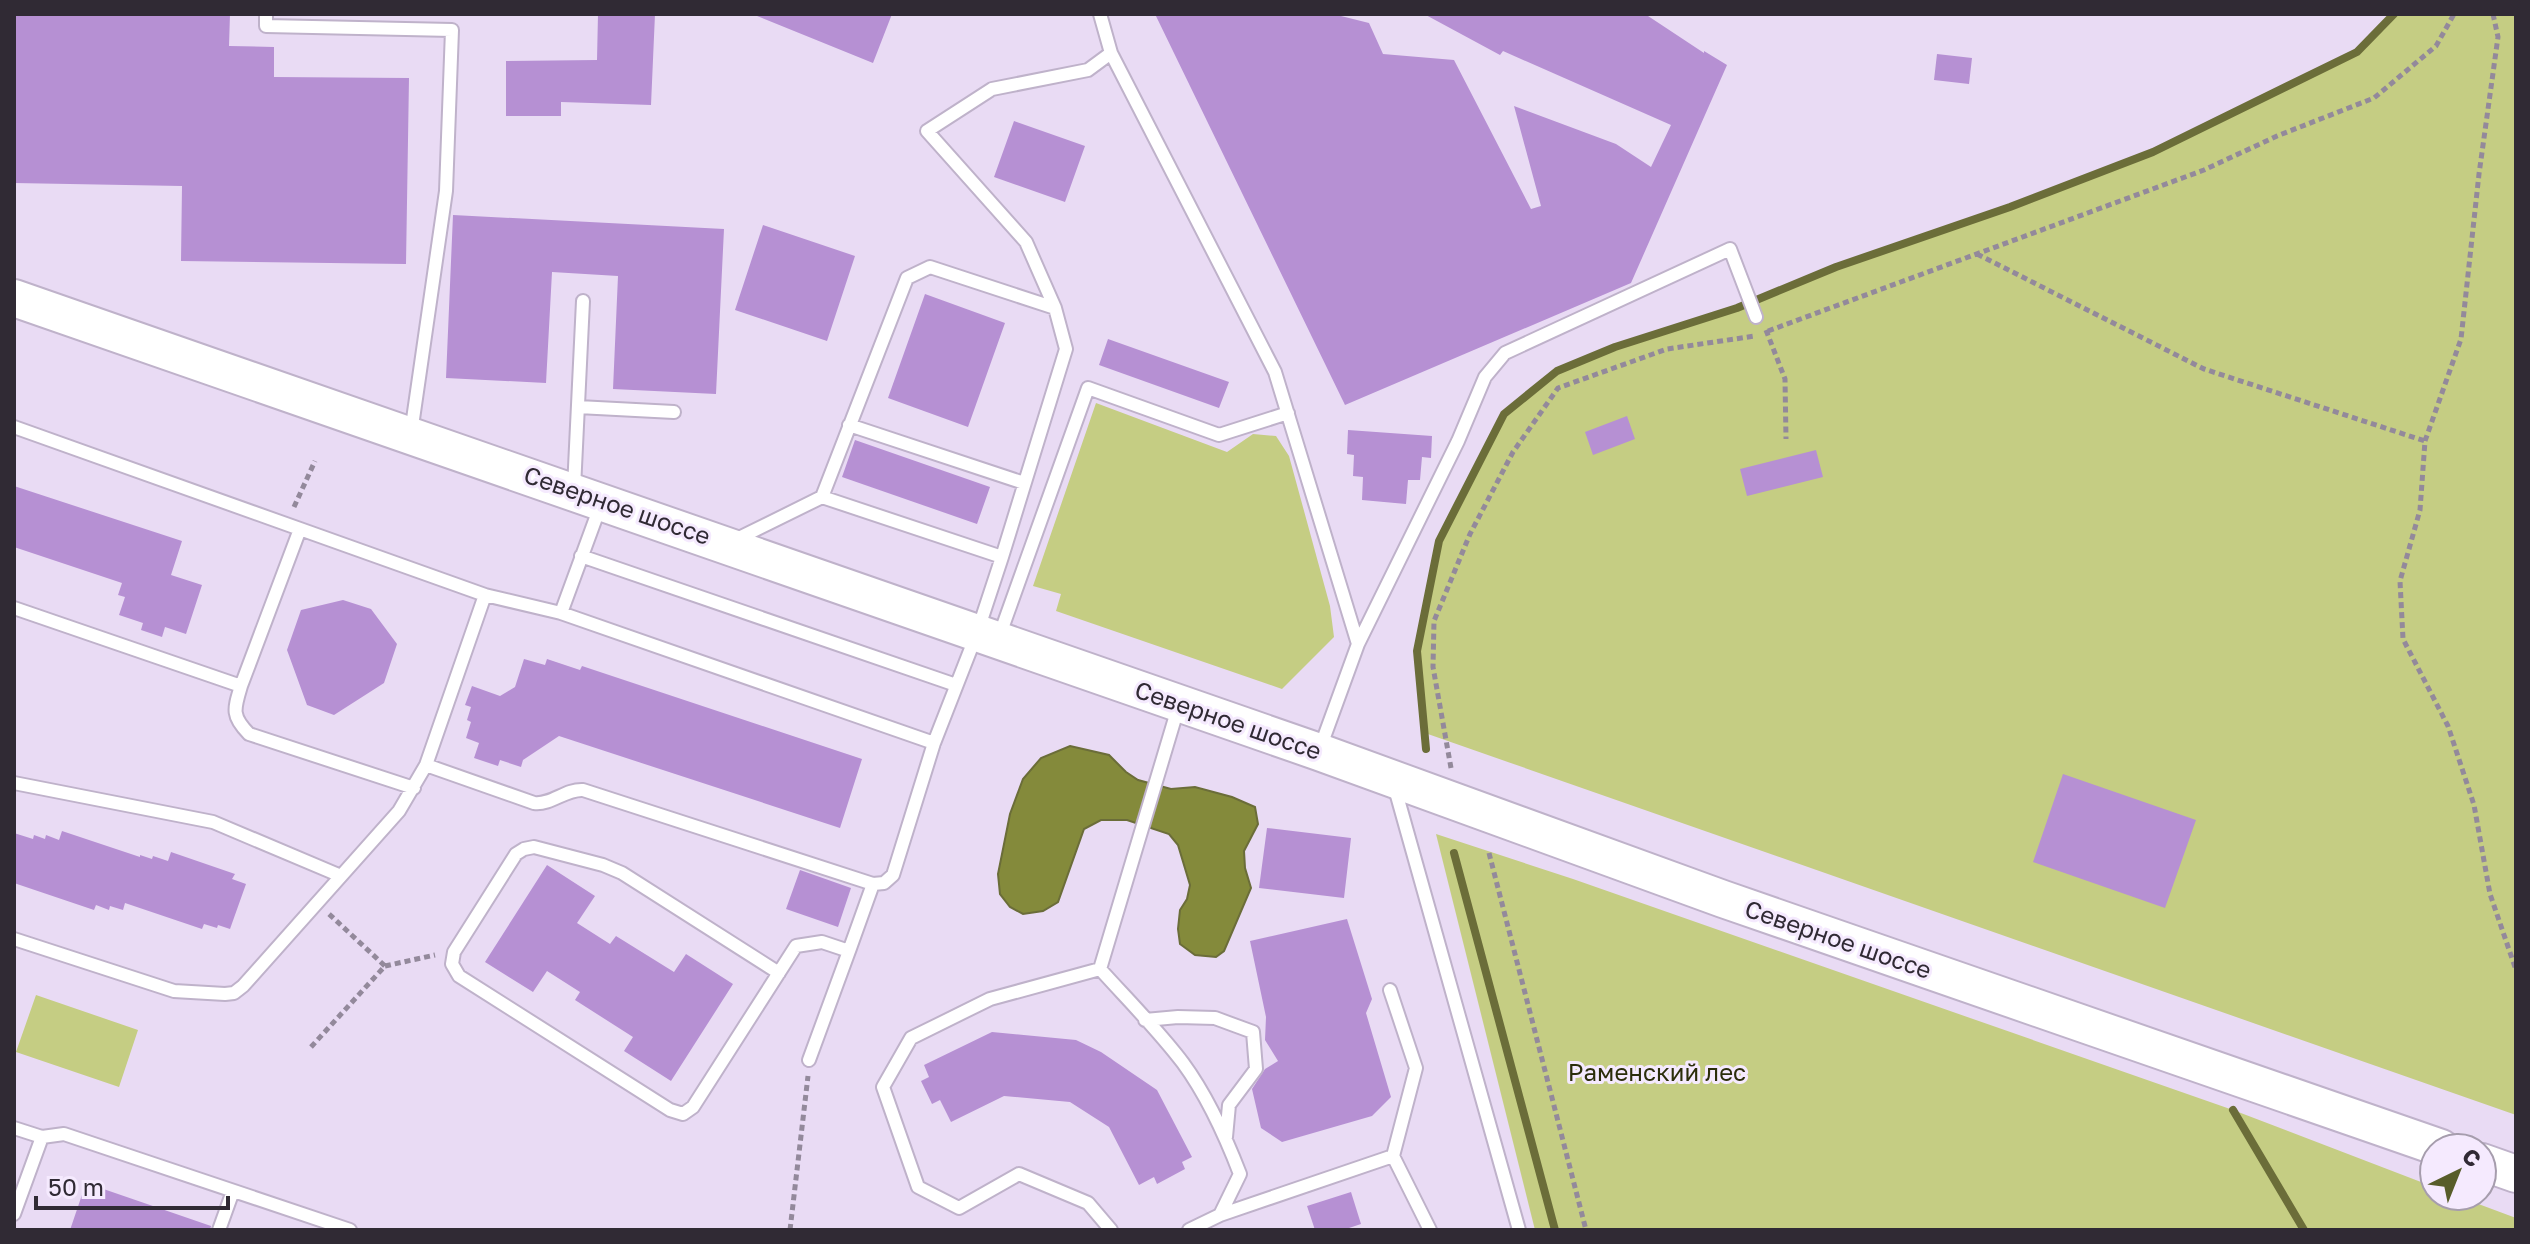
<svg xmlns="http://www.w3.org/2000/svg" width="2530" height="1244" viewBox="0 0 2530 1244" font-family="'Golos Text',sans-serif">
  <rect width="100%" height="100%" fill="#e9dbf4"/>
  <path fill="#c5cd83" d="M2394 14H2516V1115L1425 733 1417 651 1439 541 1504 414 1557 371 1615 347 1737 308 1836 267 2010 207 2153 152 2357 52Z
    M1096 403 1227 452 1253 434 1276 436 1289 456 1330 606 1334 637 1282 689 1056 611 1061 594 1033 586Z
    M1436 834 1573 879 2233 1110 2434 1187V1196H2457L2516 1218V1230H1535Z
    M36 995 138 1030 119 1087 16 1052Z"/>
  <path fill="#848a3b" stroke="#6b6d39" stroke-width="2" d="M1070 746 1109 755 1126 772 1138 780 1171 789 1195 787 1232 797 1255 807 1258 824 1244 851 1245 868 1251 888 1224 951 1216 957 1195 955 1180 944 1178 929 1180 910 1187 899 1190 885 1178 845 1169 834 1127 820H1101L1084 829 1058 902 1043 911 1023 914 1010 907 1000 894 998 874 1010 814 1023 779 1041 758Z"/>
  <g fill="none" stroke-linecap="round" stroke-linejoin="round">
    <path stroke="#6b6d39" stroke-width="8" d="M1426 749 1417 651 1439 541 1504 414 1557 371 1615 347 1737 308 1836 267 2010 207 2153 152 2357 52 2394 14
      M1454 853 1555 1230
      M2233 1110 2304 1230"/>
  </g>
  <path fill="#b690d3" d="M14 14H230L229 46 274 47V77L409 78 406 264 181 261 182 186 14 183Z
    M598 14H655L651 105 561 102V116H506V61L597 60Z
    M752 14H892L873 63Z
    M1155 14H1333L1369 23 1383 54 1454 60 1531 209 1541 206 1514 106 1616 144 1651 167 1671 125 1503 51 1500 55 1424 14H1645L1704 53V51L1727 65 1631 283 1345 405Z
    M1937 54 1972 58 1969 84 1934 80Z
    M1014 121 1085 146 1065 202 994 177Z
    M453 215 724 229 716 394 613 389 618 276 552 272 546 383 446 378Z
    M763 225 855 256 827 341 735 310Z
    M925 294 1005 323 968 427 888 398Z
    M1108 339 1229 382 1219 408 1099 365Z
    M1627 416 1635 439 1593 455 1585 432Z
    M1348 430 1432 436 1431 458 1422 457 1420 480H1408L1406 504 1362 500 1363 477 1353 476 1354 455 1347 454Z
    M855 440 990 487 977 524 842 477Z
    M1816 450 1823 477 1747 496 1740 469Z
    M14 486 182 541 171 575 202 585 186 634 165 627 162 637 141 630 143 623 119 615 125 597 118 595 122 583 14 547Z
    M343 600 371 609 397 644 384 683 334 715 307 705 287 650 301 610Z
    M524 659 545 665 547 659 580 670 582 666 862 759 840 828 559 736 523 760 521 767 500 760 498 766 474 758 479 743 466 738 471 722 467 720 471 707 465 705 472 686 500 696 515 687Z
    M2063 774 2196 820 2165 908 2033 862Z
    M1267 828 1351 838 1344 898 1259 888Z
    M62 831 140 857V855L152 859 153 856 168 861 171 852 235 874 232 879 246 884 230 929 218 925 217 928 204 924 202 929 125 903 123 910 110 906 109 910 96 905 94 910 14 883V833L33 839 34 835 45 839 46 835 59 840Z
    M547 865 595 896 577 923 610 944 616 936 674 972 686 954 733 984 671 1081 624 1051 633 1037 575 1000 580 992 547 971 533 992 485 962Z
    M800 870 851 888 838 927 786 909Z
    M1347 919 1372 999 1366 1013 1391 1097 1372 1116 1282 1142 1261 1128 1252 1089 1265 1069 1278 1061 1265 1040 1266 1017 1250 941Z
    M992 1032 1076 1040 1101 1052 1157 1090 1192 1157 1182 1162 1185 1169 1157 1184 1154 1177 1139 1185 1109 1127 1070 1102 1004 1096 951 1122 940 1100 932 1104 921 1081 929 1077 924 1065Z
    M86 1183 211 1226 210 1230H70Z
    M1351 1192 1361 1224 1343 1230H1315L1307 1206Z"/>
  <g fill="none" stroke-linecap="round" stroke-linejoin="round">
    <defs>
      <path id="lane" d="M266 14V26L452 30 446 191 411 433
        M1100 14 1111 53 1275 372 1358 644 1319 751
        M1055 308 1026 242 927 131 992 89 1088 70 1111 53
        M578 407 674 412
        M849 425 1024 483
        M14 427 300 529
        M574 488 583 301
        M822 497 1002 557
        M735 540 822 497 907 278 930 267 1055 308 1066 349 1002 557 977 633 934 743 893 875 884 883 873 884 583 790C565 789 552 805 534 803L426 765 485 595 561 613 934 743
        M581 556 956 685
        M14 608 241 686
        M561 613 601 504
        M999 637 1088 388 1219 435 1288 413
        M1358 644 1458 441 1485 377 1505 353 1730 249 1756 317
        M14 783 213 822 341 876
        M1394 785 1519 1230
        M414 788 249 734C231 716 234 709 241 686L300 529 485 595
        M14 939 174 991 225 994 234 993 243 986 399 811 426 765
        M1100 969 990 999 911 1038 883 1087 918 1187 959 1208 1019 1174 1088 1203 1111 1230
        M1100 969C1128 1000 1158 1030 1183 1063 1208 1097 1225 1135 1240 1174L1220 1215 1189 1230
        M1100 969 1178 708
        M779 973 622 873 603 865 534 847 524 849 516 854 454 952 452 964 459 976 670 1110 683 1114 693 1107 796 946 822 942 849 951 873 884
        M1390 990 1416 1068 1393 1156
        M1145 1020 1178 1017 1215 1018 1253 1032 1256 1069 1229 1105 1226 1137
        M809 1060 849 951
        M14 1128 42 1137 64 1134 350 1230
        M14 1214 42 1137
        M1220 1215 1393 1156 1430 1230
        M219 1230 233 1191"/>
      <path id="primary" d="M14 298 1319 752 1723 899 2441 1148
        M2482 1162 2516 1174"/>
    </defs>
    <use href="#lane" stroke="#bfb2ca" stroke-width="16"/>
    <use href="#primary" stroke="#bfb2ca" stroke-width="40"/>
    <path stroke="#93899b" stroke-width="5" stroke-dasharray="6 4" stroke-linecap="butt" d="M2493 14 2498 37 2479 174 2461 339 2425 441 2420 510 2400 581 2403 639 2448 726 2474 805 2490 894 2516 970
      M1977 254 2204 369 2425 441
      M1766 330 1785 379 1786 439
      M1768 331 2204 170 2277 136 2374 98 2436 46 2454 14
      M294 507 315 461
      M1451 768 1433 667 1434 621 1470 534 1513 452 1558 388 1667 349 1755 336
      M1489 853 1586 1230
      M385 966 435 955
      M311 1047 385 966 329 914
      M790 1230 808 1076"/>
    <use href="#lane" stroke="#fff" stroke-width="12"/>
    <use href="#primary" stroke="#fff" stroke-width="36"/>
  </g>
  <g text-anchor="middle" stroke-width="6" stroke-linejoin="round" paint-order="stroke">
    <g font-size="24" fill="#302a34" stroke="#f5eafe">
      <text transform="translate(617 506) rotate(19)" y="8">Северное шоссе</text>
      <text transform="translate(1228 721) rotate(19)" y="8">Северное шоссе</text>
      <text transform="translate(1838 940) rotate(19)" y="8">Северное шоссе</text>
    </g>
    <g font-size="24" fill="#2b2d0a" stroke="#f5eafe">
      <text x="1657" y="1081">Раменский лес</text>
    </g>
  </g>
  <rect width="2530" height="1244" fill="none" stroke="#302a34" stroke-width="32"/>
  <g transform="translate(2458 1172) rotate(43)"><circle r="38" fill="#f5eafe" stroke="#a69dad" stroke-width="2"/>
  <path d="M0-6L14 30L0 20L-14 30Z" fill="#585d2a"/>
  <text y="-12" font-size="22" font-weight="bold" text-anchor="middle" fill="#302a34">С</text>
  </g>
  <path d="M36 1196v12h192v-12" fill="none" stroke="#302a34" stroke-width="4"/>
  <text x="48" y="1196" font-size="24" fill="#302a34" stroke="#f5eafe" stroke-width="6" paint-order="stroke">50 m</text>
</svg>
